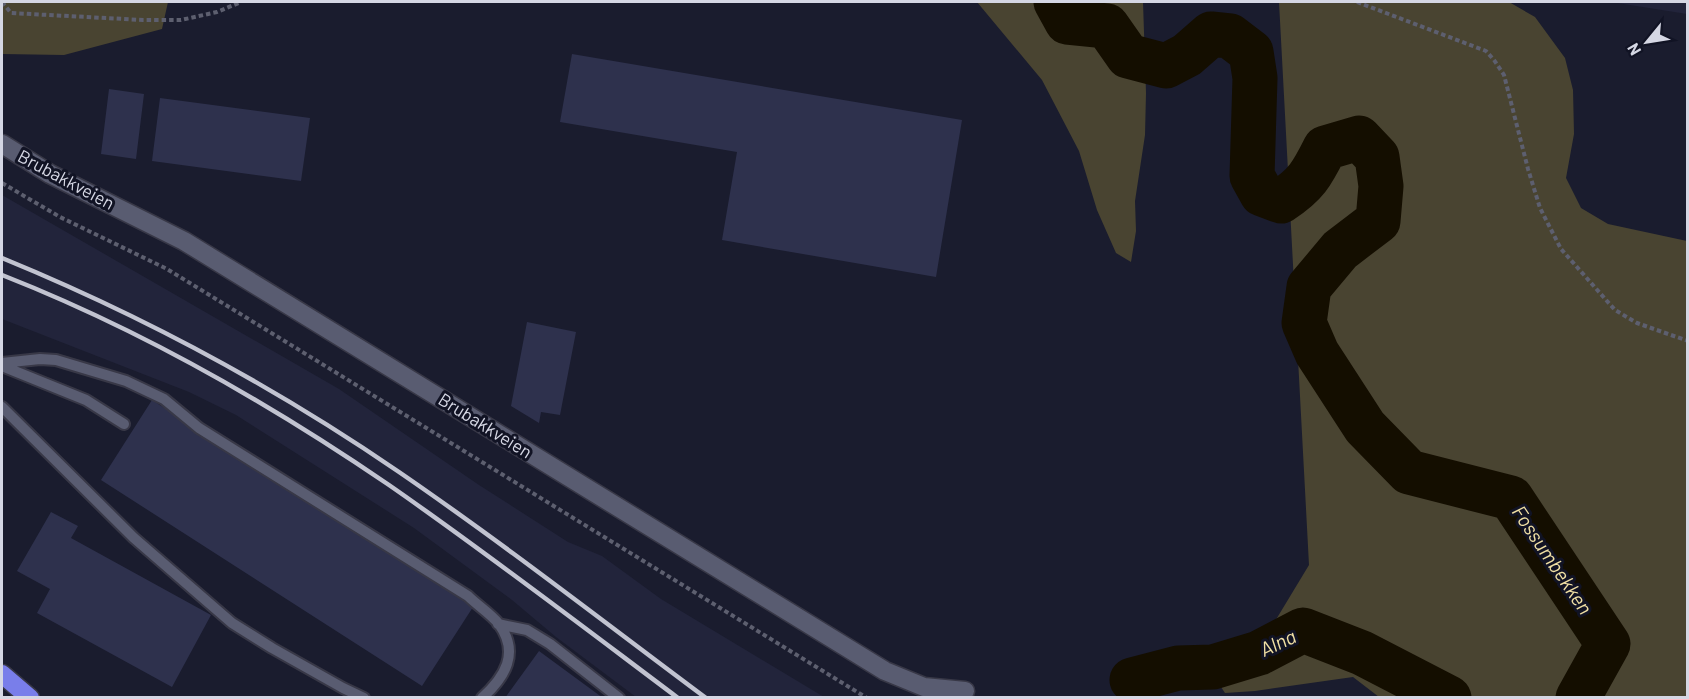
<svg xmlns="http://www.w3.org/2000/svg" width="1689" height="699" viewBox="0 0 1689 699" font-family="Barlow,sans-serif">
  <rect width="100%" height="100%" fill="#1a1c2e"/>
  <path fill="#22243b" d="M1611 2H1687V14Z
    M2 195 339 389 479 485 568 542 602 556 661 599 824 697H636L556 637 512 600 414 528 236 415 189 392 2 319Z"/>
  <path fill="#494431" d="M2 2H168L162 29 64 55 2 54Z
    M977 2H1143L1146 93 1145 135 1135 201 1136 231 1131 262 1116 253 1097 210 1079 151 1042 80Z
    M1279 2H1509L1535 17 1565 58 1573 90 1574 134 1566 178 1581 208 1608 224 1687 241V697H1379L1353 677 1255 691 1225 693 1215 678 1257 651 1309 565Z"/>
  <g fill="none" stroke-linecap="round" stroke-linejoin="round">
    <path stroke="#140e00" stroke-width="45" d="M1056 2 1067 22 1107 26 1128 56 1166 66 1187 55 1211 34 1230 36 1251 52 1255 78 1252 176 1262 194 1281 201C1306 185 1312 174 1325 148L1359 138 1377 157 1381 186 1378 221 1340 250 1309 287 1304 323 1317 353 1365 427 1409 472 1511 498 1608 644 1578 698
      M1132 680 1178 668 1213 667 1259 653 1303 630 1362 653 1449 698"/>
  </g>
  <path fill="#2e314d" d="M572 54 962 120 936 277 722 240 737 152 560 122Z
    M109 89 144 94 136 159 101 154Z
    M160 98 310 118 301 181 152 161Z
    M527 322 576 332 560 415 541 412 539 423 511 406Z
    M152 400 473 607 422 686 101 480Z
    M51 512 78 526 71 538 211 615 172 687 37 613 50 589 17 571Z
    M539 651 603 698H505Z"/>
  <g fill="none" stroke-linecap="round" stroke-linejoin="round">
    <defs>
      <path id="lane" d="M2 363 40 359 56 360 126 381 164 399 199 428 468 596C477 605 491 614 499 624 520 653 505 677 482 698
        M2 366 86 400 124 424
        M2 407 134 538 232 623 272 648 343 688 364 698
        M498 624 527 630 550 644 619 698"/>
      <path id="street" d="M2 144 50 174 184 241 885 671 924 687 965 691"/>
      <path id="highway" d="M2 674 30 698"/>
    </defs>
    <use href="#lane" stroke="#383847" stroke-width="14"/>
    <use href="#street" stroke="#383847" stroke-width="21"/>
    <use href="#highway" stroke="#383847" stroke-width="21"/>
    <path stroke="#5d5f6f" stroke-width="4" stroke-dasharray="4.5 3" stroke-linecap="butt" d="M2 2 11 13 143 20H181L217 12 241 2
      M1357 2 1486 51 1494 60 1504 75 1528 169 1540 208 1561 249 1615 310 1637 323 1688 341
      M2 183 60 217 167 269 867 698"/>
    <use href="#lane" stroke="#595c71" stroke-width="10"/>
    <use href="#street" stroke="#595c71" stroke-width="18"/>
    <use href="#highway" stroke="#797eea" stroke-width="18"/>
    <path stroke="#c1c3d0" stroke-width="4.5" d="M2 258C141 315 275 387 399 472 504 544 604 622 706 698
      M2 275C137 328 269 403 389 485 487 553 582 626 678 698"/>
  </g>
  <g text-anchor="middle" stroke-width="6" stroke-linejoin="round" paint-order="stroke">
    <g font-size="18" fill="#d5d7e4" stroke="#111324">
      <text transform="translate(66 180) rotate(28)" y="6">Brubakkveien</text>
      <text transform="translate(485 426) rotate(32)" y="6">Brubakkveien</text>
    </g>
    <g font-size="20" font-style="italic" fill="#f1e0a4" stroke="#111324">
      <text transform="translate(1552 560) rotate(56)" y="7">Fossumbekken</text>
      <text transform="translate(1278 643) rotate(-25)" y="7">Alna</text>
    </g>
  </g>
  <rect width="1689" height="699" fill="none" stroke="#d5d7e4" stroke-width="6"/>
  <g transform="translate(1647 42) rotate(240)" stroke="#111324" stroke-width="4.5" paint-order="stroke">
  <path d="M0-4.5L10 22L0 15L-10 22Z" fill="#d5d7e4"/>
  <text y="-9" font-size="16" font-weight="bold" text-anchor="middle" fill="#d5d7e4">N</text>
  </g>
</svg>
